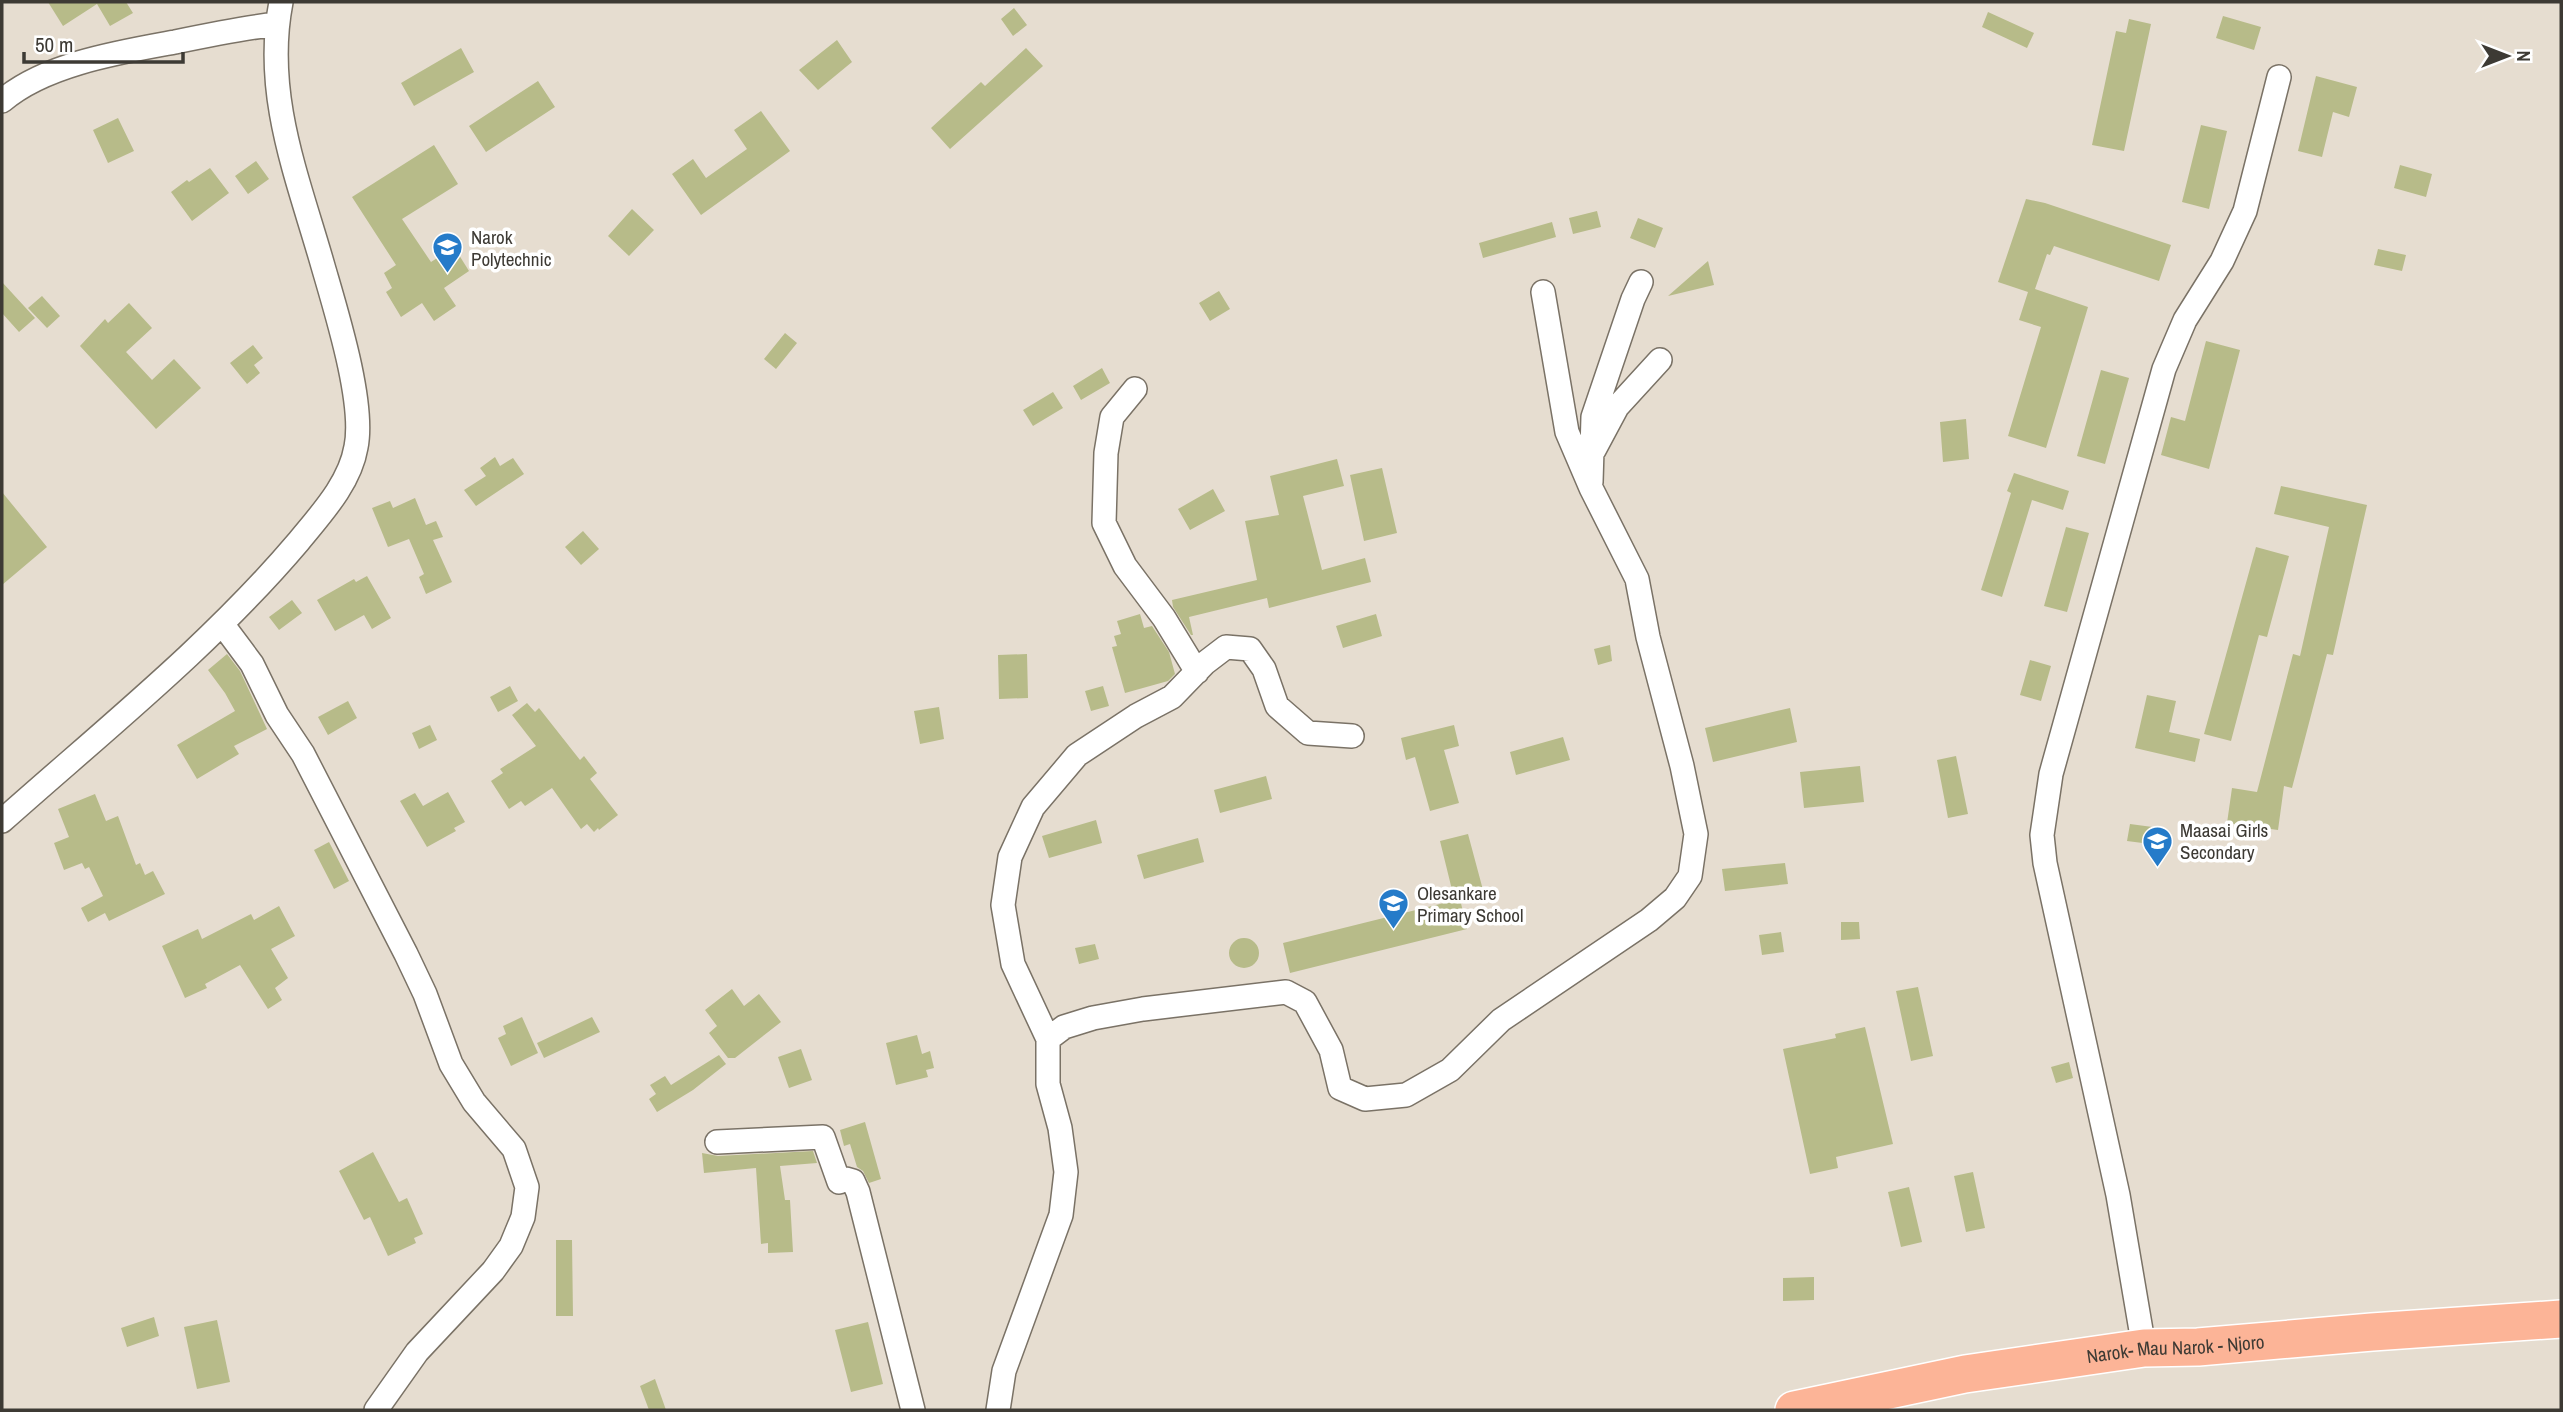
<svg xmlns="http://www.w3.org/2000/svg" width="2563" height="1412" viewBox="0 0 2563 1412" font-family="'Archivo Narrow',sans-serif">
  <rect width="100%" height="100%" fill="#e6ddd0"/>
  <path fill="#b7bb89" d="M48 2H126L133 13 110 26 97 4 63 26Z
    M1014 8 1027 25 1013 36 1001 19Z
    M1988 12 2034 33 2027 48 1982 27Z
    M2223 16 2261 27 2254 50 2216 38Z
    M2129 19 2151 24 2124 151 2092 145 2116 31 2126 33Z
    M837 40 852 62 818 90 799 70Z
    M461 48 474 72 414 106 401 83Z
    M1026 48 1043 66 950 149 931 128 981 82 985 86Z
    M2316 76 2357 87 2349 117 2333 112 2322 157 2298 151Z
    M538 81 555 107 486 152 469 126Z
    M761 111 790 151 701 215 672 174 693 159 706 178 747 149 734 130Z
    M118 118 134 151 108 163 93 130Z
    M2201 125 2227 131 2209 209 2182 202Z
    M434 145 458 184 402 219 431 262 454 247 469 271 444 288 456 306 434 321 422 303 401 317 386 292 392 288 384 273 396 265 352 197Z
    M256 161 269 179 248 194 235 176Z
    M2400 165 2432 174 2426 197 2394 188Z
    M210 168 229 193 192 221 171 192 187 180 189 182Z
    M2026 199 2045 203 2171 245 2159 281 2054 246 2050 255 2047 254 2035 289 2088 307 2046 448 2008 436 2041 327 2019 320 2028 292 1998 282Z
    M632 209 654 230 629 256 608 236Z
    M1597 211 1601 227 1573 234 1569 218Z
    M1638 218 1663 228 1655 248 1630 238Z
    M1552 222 1556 237 1483 258 1479 243Z
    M2378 249 2406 255 2402 271 2374 265Z
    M1708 261 1714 285 1668 296Z
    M2 282 35 318 19 332 2 313Z
    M1219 291 1230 309 1210 321 1199 303Z
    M42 296 60 316 47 328 28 308Z
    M129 303 152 328 126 352 152 380 174 359 201 388 156 429 80 346 105 319 108 323Z
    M785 333 797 343 776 369 764 359Z
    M2206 341 2240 350 2209 469 2161 455 2171 417 2185 421Z
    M253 345 263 358 254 365 260 373 247 384 230 363Z
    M1102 368 1110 383 1081 400 1073 386Z
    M2101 370 2129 378 2105 464 2077 456Z
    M1053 392 1063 408 1033 426 1023 410Z
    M1966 419 1969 459 1943 462 1940 422Z
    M495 457 500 466 513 458 524 474 476 506 464 490 486 476 480 468Z
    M1337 459 1344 486 1303 496 1322 570 1365 558 1371 582 1269 608 1267 598 1189 617 1193 635H1191L1173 607 1172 600 1257 580 1245 521 1279 515 1270 476Z
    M1382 468 1397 533 1364 541 1350 475Z
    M2014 473 2069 491 2063 510 2032 500 2002 597 1981 590 2011 493 2007 491Z
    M2281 486 2367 505 2333 655 2327 654 2292 788 2284 786 2278 830 2227 823 2232 788 2257 792 2293 654 2300 656 2329 527 2274 514Z
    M1213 489 1225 511 1190 530 1178 509Z
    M2 492 47 547 2 585Z
    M415 498 426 525 436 521 443 537 433 540 452 582 426 594 419 577 424 574 409 539 388 547 372 508 390 501 393 508Z
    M2066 527 2089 533 2067 612 2044 606Z
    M583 531 599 549 581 565 565 547Z
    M2256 547 2289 556 2267 637 2259 635 2231 741 2204 734Z
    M367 576 391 618 372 629 364 615 335 631 317 600 354 579 356 582Z
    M292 600 302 613 279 630 269 617Z
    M1140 614 1144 628 1152 626 1169 652 1175 674 1168 681 1125 693 1112 647 1117 646 1114 636 1121 634 1117 621Z
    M1376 614 1382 636 1343 648 1336 626Z
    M1610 645 1612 661 1598 665 1594 649Z
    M227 654 240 671 267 729 234 746 239 754 197 779 177 745 235 711 225 693 208 670Z
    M1027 654 1028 698 999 699 998 655Z
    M2030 660 2051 666 2041 701 2020 695Z
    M510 686 518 701 498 712 490 697Z
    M1103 686 1109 706 1091 711 1085 691Z
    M2147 695 2176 701 2169 732 2200 739 2195 762 2135 748Z
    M348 701 357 718 328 735 318 717Z
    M527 703 535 712 539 708 580 760 584 756 597 773 590 779 618 815 599 830 598 828 594 832 587 824 581 829 552 788 525 806 521 801 509 809 491 781 503 773 500 769 536 746 512 715Z
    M939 707 944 739 920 744 914 711Z
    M1790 708 1797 742 1713 762 1705 728Z
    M430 725 437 740 419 749 412 733Z
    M1454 725 1459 746 1444 750 1459 803 1430 811 1415 757 1406 760 1401 738Z
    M1563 737 1570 760 1516 775 1510 752Z
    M1956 756 1968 814 1948 818 1937 760Z
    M1860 766 1864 802 1804 808 1800 772Z
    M1266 776 1272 799 1220 813 1214 790Z
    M448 792 465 822 454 828 456 831 427 847 400 801 415 793 423 806Z
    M95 794 106 821 118 816 136 865 140 863 145 875 153 871 165 894 109 921 105 913 88 922 81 908 103 896 89 867 85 869 82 863 64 870 54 843 69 837 58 809Z
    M1096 820 1102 843 1049 858 1042 836Z
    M2130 824 2160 828 2158 845 2127 841Z
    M1468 834 1483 890 1454 898 1440 841Z
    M1198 838 1204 862 1144 879 1137 855Z
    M329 842 349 881 334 889 314 850Z
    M1785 863 1788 884 1725 891 1722 869Z
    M1460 899 1467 929 1290 973 1283 943Z
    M279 906 295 936 271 949 288 978 275 988 282 1000 268 1009 240 965 205 984 207 988 185 998 162 946 198 929 202 939 251 914 254 920Z
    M1841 922H1859L1860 939 1841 940Z
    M1781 932 1784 952 1762 955 1759 935Z
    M1229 953a15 15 0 1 1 30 0a15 15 0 1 1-30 0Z
    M1095 944 1099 959 1079 964 1075 948Z
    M1918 987 1933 1056 1911 1061 1896 991Z
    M732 989 744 1006 759 994 781 1022 735 1058H728L709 1033 717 1026 705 1010Z
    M522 1017 538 1053 511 1066 498 1038 506 1034 503 1026Z
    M592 1017 600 1032 544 1058 537 1043Z
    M1865 1027 1893 1144 1836 1157 1838 1168 1810 1174 1783 1049 1836 1038 1835 1034Z
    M917 1035 922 1054 930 1051 934 1068 926 1070 928 1077 896 1085 886 1043Z
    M801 1049 812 1080 789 1088 778 1057Z
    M719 1055 726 1064 693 1090 657 1112 649 1099 656 1094 650 1085 665 1076 671 1085Z
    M2069 1062 2073 1078 2056 1083 2051 1067Z
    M865 1122 881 1179 869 1183 863 1171 857 1167 850 1144 844 1146 840 1130Z
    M813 1151 817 1163 780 1166 785 1200H790L793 1252 768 1253V1243L761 1244 756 1168 704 1173 702 1153 718 1156Z
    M373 1152 399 1202 407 1198 423 1234 414 1238 416 1243 388 1256 370 1217 364 1220 339 1171Z
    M1973 1172 1985 1228 1966 1232 1954 1176Z
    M1909 1187 1922 1242 1901 1247 1888 1192Z
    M556 1240H572L573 1316H556Z
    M1814 1277V1300L1783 1301V1278Z
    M154 1317 159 1336 127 1347 121 1328Z
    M217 1320 230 1382 197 1389 184 1327Z
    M868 1322 883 1384 851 1392 835 1330Z
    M655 1379 666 1410H649L640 1386Z"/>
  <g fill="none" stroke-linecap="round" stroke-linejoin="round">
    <defs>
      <path id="minor" d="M2 101C45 64 120 52 175 42 209 35 243 28 277 24
        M1135 389 1112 417 1106 453 1104 523 1125 566 1164 618 1197 672
        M1594 450 1617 407 1660 360
        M1591 482 1593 417 1633 299 1641 282
        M223 625 252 664 277 715 303 754 406 954 425 994 451 1064 474 1102 514 1149 527 1187 523 1217 511 1246 493 1271 417 1352 376 1410
        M2 821C103 731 211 645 299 541 321 514 350 483 356 447 365 403 336 311 323 266 298 178 263 95 281 2
        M1048 1039 1013 964 1003 905 1010 857 1033 807 1077 755 1136 716 1172 697 1205 663 1226 647 1250 649 1264 669 1277 706 1308 733 1352 736
        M717 1142 823 1137 839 1182 846 1179 853 1181 858 1192 913 1410
        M2144 1348 2118 1195 2045 863 2042 835 2051 774 2164 369 2185 320 2222 261 2245 211 2279 77
        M998 1410 1004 1371 1061 1215 1066 1172 1060 1128 1048 1084V1039L1064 1027 1093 1018 1143 1009 1286 992 1305 1002 1331 1050 1340 1088 1365 1099 1406 1095 1450 1070 1501 1020 1649 920 1675 898 1690 876 1696 834 1682 766 1648 637 1637 579 1591 488 1567 432 1543 292"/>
      <g id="trunk">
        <path id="s1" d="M1794 1410 1965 1374 2144 1348 2198 1347 2372 1332 2561 1319"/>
      </g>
    </defs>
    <use href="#minor" stroke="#7a7266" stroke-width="26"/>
    <use href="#trunk" stroke="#fff" stroke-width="40"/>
    <use href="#minor" stroke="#fff" stroke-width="23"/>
    <use href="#trunk" stroke="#fcb497" stroke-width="37"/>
  </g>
  <defs>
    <symbol id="school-pin" viewBox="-11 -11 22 30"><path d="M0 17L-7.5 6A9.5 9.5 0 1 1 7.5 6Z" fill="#257bc9" stroke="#fff"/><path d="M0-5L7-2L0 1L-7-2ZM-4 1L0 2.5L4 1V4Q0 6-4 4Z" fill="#fff"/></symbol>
  </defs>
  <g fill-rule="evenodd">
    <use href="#school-pin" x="430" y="230" width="35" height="47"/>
    <use href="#school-pin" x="2140" y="824" width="35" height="47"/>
    <use href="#school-pin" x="1376" y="886" width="35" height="47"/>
  </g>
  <g text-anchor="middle" stroke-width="7" stroke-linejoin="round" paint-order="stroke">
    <g font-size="19" fill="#3d3a34" stroke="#fff" text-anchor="start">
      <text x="471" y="244">Narok<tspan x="471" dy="22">Polytechnic</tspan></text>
      <text x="2180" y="837">Maasai Girls<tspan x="2180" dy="22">Secondary</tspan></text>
      <text x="1417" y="900">Olesankare<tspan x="1417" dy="22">Primary School</tspan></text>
    </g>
    <g font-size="19" fill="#3d3a34" stroke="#fff">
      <text dy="7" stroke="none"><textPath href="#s1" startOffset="387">Narok- Mau Narok - Njoro</textPath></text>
    </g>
  </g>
  <rect width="2563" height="1412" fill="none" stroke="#3d3a34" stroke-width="7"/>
  <g transform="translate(2507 56) rotate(90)" stroke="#ffffff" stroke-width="5" paint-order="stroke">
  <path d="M0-5L12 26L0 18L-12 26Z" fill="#3d3a34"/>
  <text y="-10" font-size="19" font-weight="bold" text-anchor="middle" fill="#3d3a34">N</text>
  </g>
  <path d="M24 52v10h159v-10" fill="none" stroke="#3d3a34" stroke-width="3.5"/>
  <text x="35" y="52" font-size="21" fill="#3d3a34" stroke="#ffffff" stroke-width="5" paint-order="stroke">50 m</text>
</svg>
